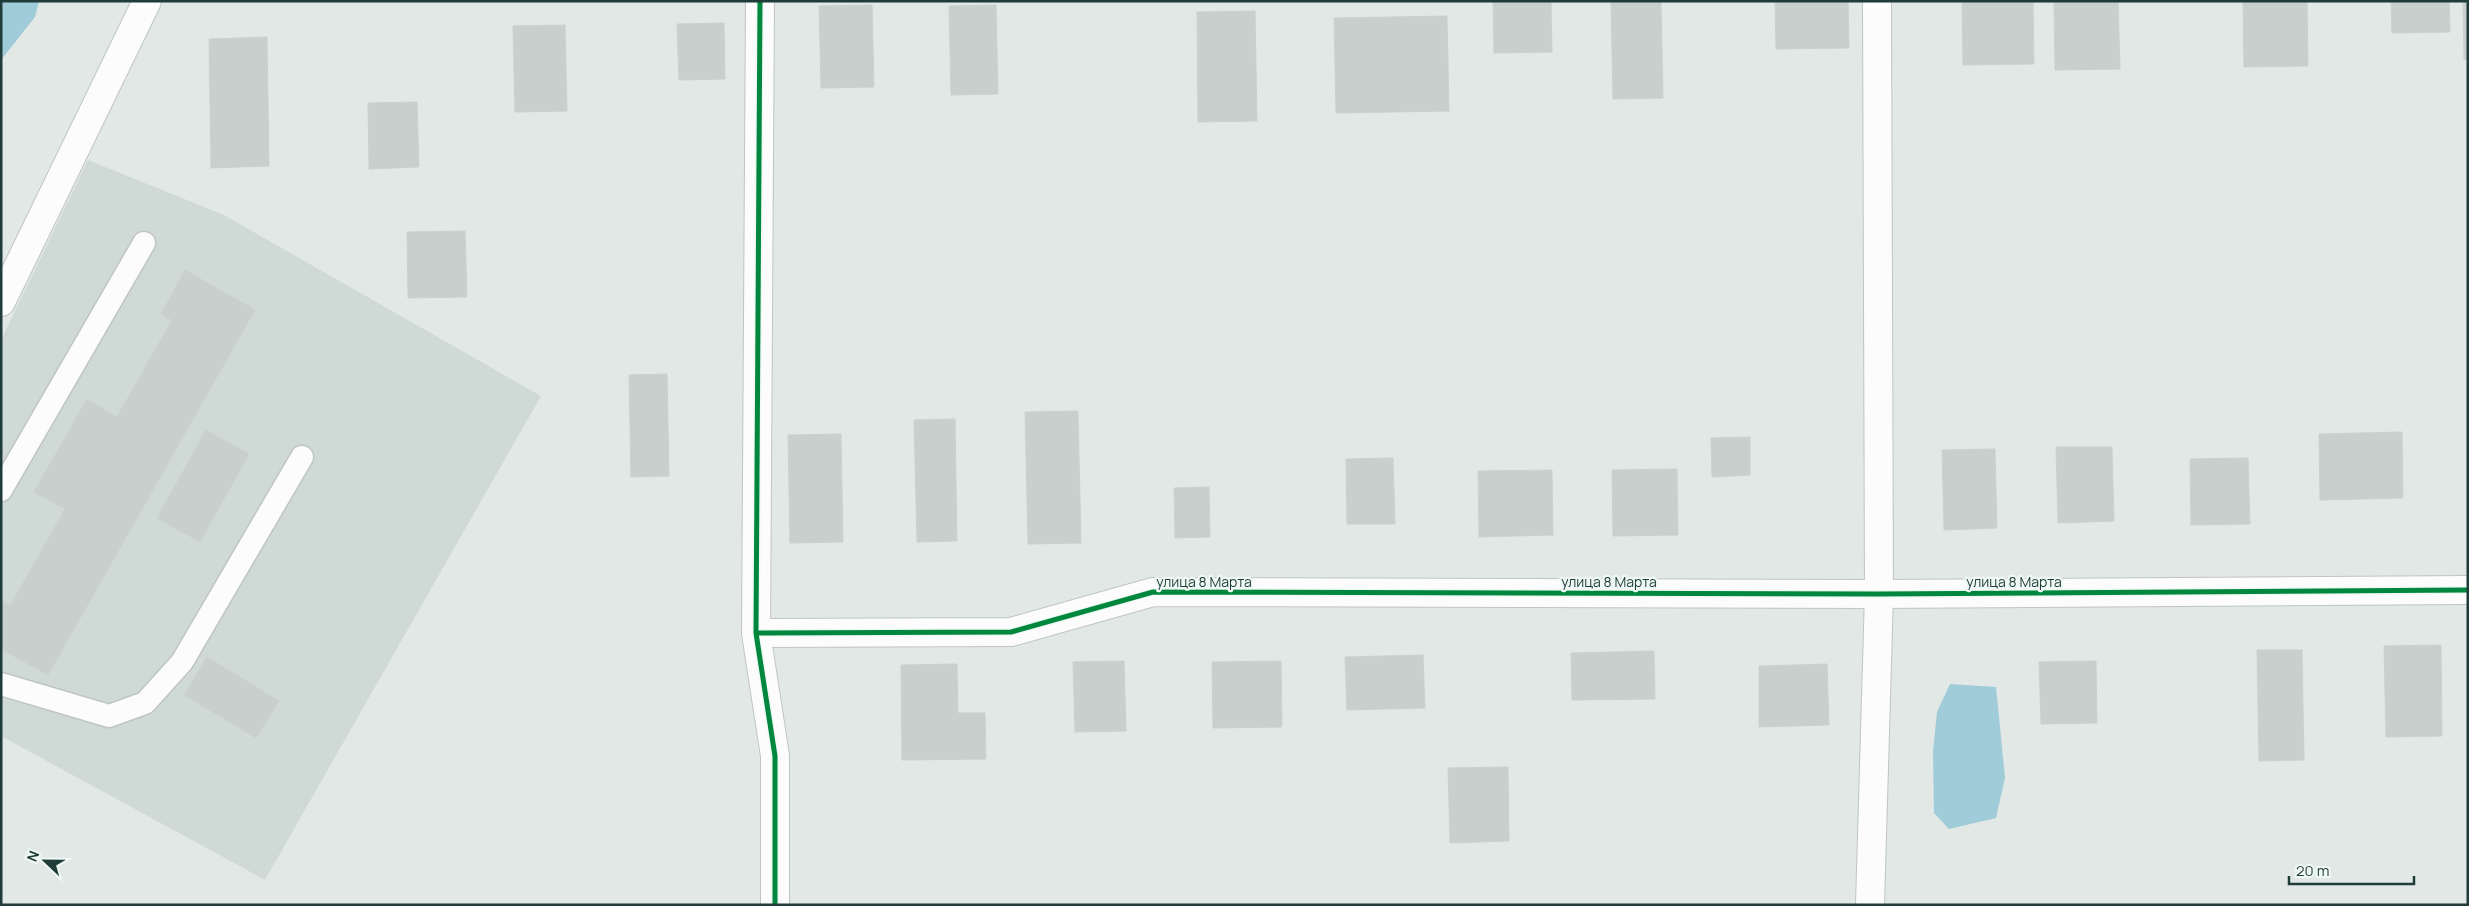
<svg xmlns="http://www.w3.org/2000/svg" width="2469" height="906" viewBox="0 0 2469 906" font-family="Manrope,sans-serif">
  <rect width="100%" height="100%" fill="#e2e8e6"/>
  <path fill="#cfdad6" d="M88 160 224 215 541 396 265 880 1 736V340Z"/>
  <path fill="#a0cbd9" d="M1 1H39L35 17 1 60Z
    M1950 684 1996 687 2005 778 1996 818 1949 829 1934 813 1933 751 1937 712Z"/>
  <path fill="#c9cfcd" stroke="#cbd1cf" d="M1493 1H1551L1552 52 1494 53Z
    M1611 1H1661L1663 98 1613 99Z
    M1775 1H1848L1849 48 1776 49Z
    M1962 1H2033L2034 64 1963 65Z
    M2054 1H2118L2120 69 2055 70Z
    M2243 1H2307L2308 66 2244 67Z
    M2391 1H2449L2450 32 2392 33Z
    M2463 1H2468V59L2464 60Z
    M872 5 874 87 821 88 819 6Z
    M996 5 998 94 951 95 949 6Z
    M1255 11 1257 121 1198 122 1197 12Z
    M1447 16 1449 111 1336 113 1334 18Z
    M724 23 725 79 679 80 677 24Z
    M565 25 567 111 515 112 513 26Z
    M267 37 269 166 211 168 209 39Z
    M417 102 419 167 369 169 368 103Z
    M465 231 467 297 408 298 407 232Z
    M185 270 255 310 48 675 1 649V601L10 606 65 509 34 492 87 399 117 417 172 320 161 314Z
    M667 374 669 476 631 477 629 375Z
    M1078 411 1081 543 1028 544 1025 412Z
    M955 419 957 541 917 542 914 420Z
    M206 430 249 454 200 542 157 518Z
    M2402 432 2403 498 2320 500 2319 434Z
    M841 434 843 542 790 543 788 435Z
    M1750 437V475L1712 477 1711 438Z
    M2056 447H2112L2114 521 2058 523Z
    M1995 449 1997 528 1944 530 1942 450Z
    M1393 458 1395 524H1347L1346 459Z
    M2248 458 2250 524 2191 525 2190 459Z
    M1677 469 1678 535 1613 536 1612 470Z
    M1552 470 1553 535 1479 537 1478 471Z
    M1209 487 1210 537 1175 538 1174 488Z
    M2441 645 2442 736 2386 737 2384 646Z
    M2257 650H2302L2304 760 2259 761Z
    M1654 651 1655 699 1572 700 1571 653Z
    M1423 655 1425 708 1347 710 1345 657Z
    M207 657 279 701 256 738 184 695Z
    M1124 661 1126 731 1075 732 1073 662Z
    M1281 661 1282 727 1213 728 1212 662Z
    M2096 661 2097 723 2041 724 2039 662Z
    M957 664 958 713H985L986 759 902 760 901 665Z
    M1827 664 1829 725 1759 727V666Z
    M1508 767 1509 841 1450 843 1448 768Z"/>
  <g fill="none" stroke-linecap="round" stroke-linejoin="round">
    <defs>
      <path id="lane" d="M1 490 144 243
        M1 684 109 716 145 703 182 662 302 457"/>
      <path id="street" d="M760 1 756 633 775 756V905
        M1 302 147 1
        M756 633 1011 632 1153 592 1879 594 2468 590
        M1870 905 1879 594 1877 1"/>
    </defs>
    <use href="#lane" stroke="#bfc5c3" stroke-width="25"/>
    <use href="#street" stroke="#bfc5c3" stroke-width="30"/>
    <use href="#lane" stroke="#fbfcfb" stroke-width="22"/>
    <use href="#street" stroke="#fbfcfb" stroke-width="28"/>
    <defs>
      <path id="cycleway" d="M760 1 756 633 775 756V905
        M756 633 1011 632 1153 592 1879 594 2468 590"/>
    </defs>
    <use href="#cycleway" stroke="#eff8f4" stroke-width="8"/>
    <use href="#cycleway" stroke="#00873e" stroke-width="5"/>
  </g>
  <g text-anchor="middle" stroke-width="4.5" stroke-linejoin="round" paint-order="stroke">
    <g font-size="14" fill="#1f3c38" stroke="#eff8f4">
      <text x="1204" y="587">улица 8 Марта</text>
      <text x="1609" y="587">улица 8 Марта</text>
      <text x="2014" y="587">улица 8 Марта</text>
    </g>
  </g>
  <rect width="2469" height="906" fill="none" stroke="#1f3c38" stroke-width="5"/>
  <g transform="translate(45 861) rotate(292)" stroke="#eff8f4" stroke-width="4" paint-order="stroke">
  <path d="M0-4L9 19L0 12L-9 19Z" fill="#1f3c38"/>
  <text y="-8" font-size="14" font-weight="bold" text-anchor="middle" fill="#1f3c38">N</text>
  </g>
  <path d="M2289 876v8h125v-8" fill="none" stroke="#1f3c38" stroke-width="2.5"/>
  <text x="2296" y="876" font-size="15" fill="#1f3c38" stroke="#eff8f4" stroke-width="4" paint-order="stroke">20 m</text>
</svg>
